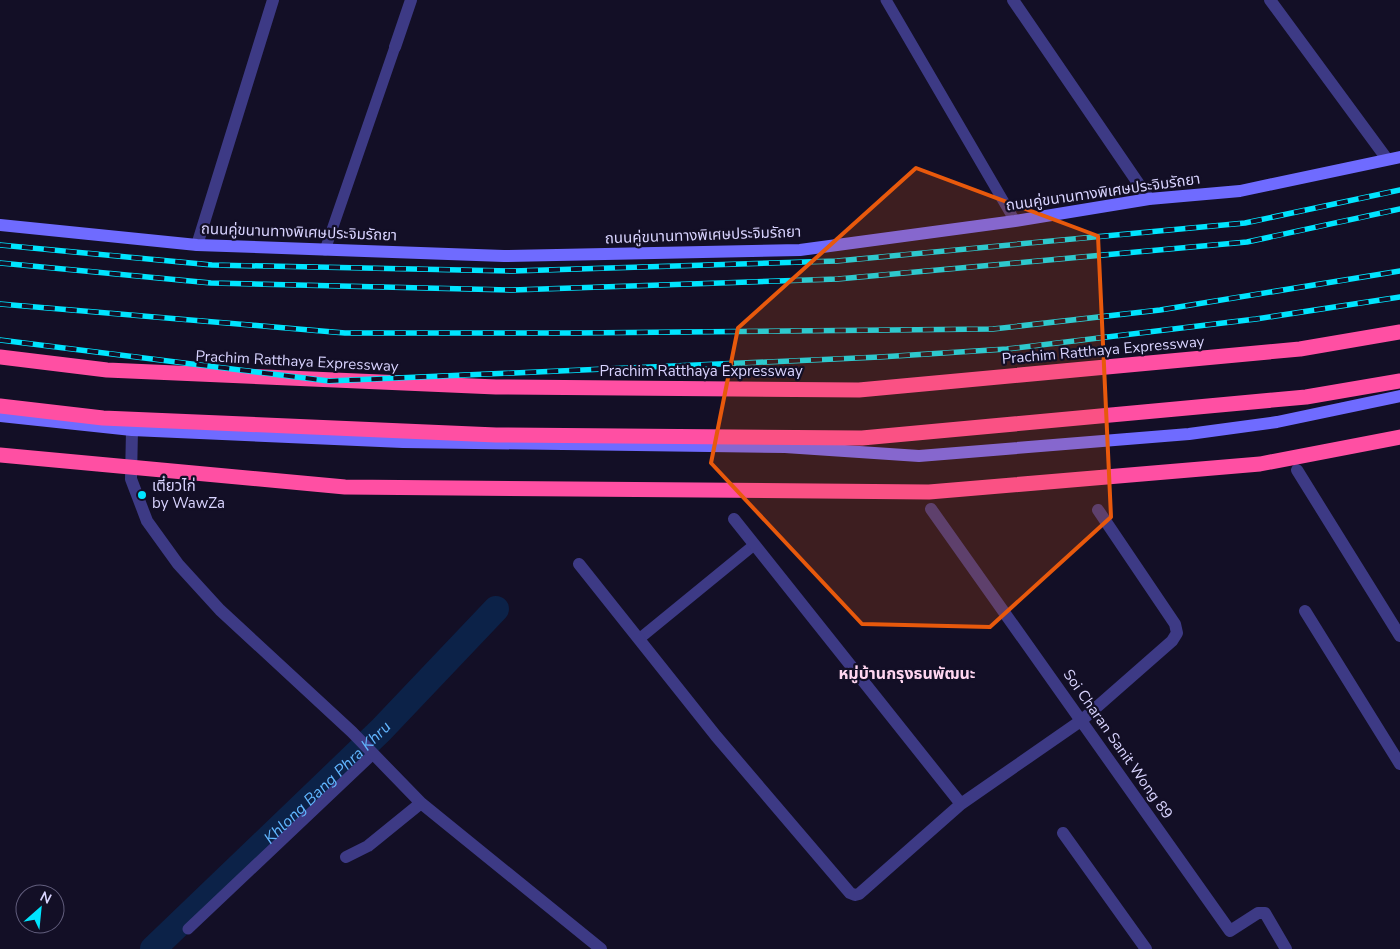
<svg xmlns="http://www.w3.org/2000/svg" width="1400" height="949" viewBox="0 0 1400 949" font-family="'Nunito Sans','Noto Sans Thai',sans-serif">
  <rect width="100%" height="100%" fill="#130f26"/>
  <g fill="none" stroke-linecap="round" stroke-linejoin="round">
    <path stroke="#0c2248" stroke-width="26" id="s1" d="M153 949 381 730 496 609"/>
    <path stroke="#3d3a85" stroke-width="11" d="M886 0 1015 221
      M325 250 395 47
      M639 639 754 545
      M188 929 373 754"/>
    <path stroke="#3d3a85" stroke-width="12" d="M1013 0 1149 199
      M1270 0 1387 159
      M395 47 411 0
      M197 245 273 0
      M132 430 131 479 147 521 178 564 220 610 352 732 421 803 601 949
      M1297 470 1400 636
      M931 509 1230 931 1258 913H1265L1286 949
      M734 519 961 804
      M579 564 716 736 850 893 855 895 859 894 961 804 1082 720 1172 641 1177 633 1175 624 1098 510
      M1305 611 1400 764
      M1063 833 1146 949
      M346 857 368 846 421 803"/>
    <path stroke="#6f6bff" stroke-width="12" d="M0 225 197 245 504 256 800 250 1015 221 1149 199 1240 191 1400 157
      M0 416 132 430 403 442 785 447 919 456 1189 434 1277 422 1400 396"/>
    <path stroke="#ff4fa3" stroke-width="15" d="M0 357 107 370 496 387 859 390 1300 349 1400 332
      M0 406 103 418 496 435 862 438 1306 397 1400 381
      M0 455 345 487 929 492 1260 464 1400 437"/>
    <defs>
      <path id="rail" d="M0 245 212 265 513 271 837 261 1245 223 1400 190
        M0 263 211 283 513 290 838 279 1247 242 1400 209
        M0 304 345 333H576L993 329 1160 310 1400 271
        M0 340 329 381 880 357 1007 349 1256 319 1400 297"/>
    </defs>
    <use href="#rail" stroke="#00e5ff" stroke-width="5.5"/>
    <use href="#rail" stroke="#130f26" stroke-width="4" stroke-dasharray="11" stroke-linecap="butt"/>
  </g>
  <path fill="#e8590c" fill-opacity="0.2" stroke="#e8590c" stroke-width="4" stroke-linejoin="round" d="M916 168 1098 236 1111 517 990 627 862 624 711 463 738 328Z"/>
  <circle fill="#00e5ff" stroke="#130f26" stroke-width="2" cx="142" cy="495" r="5"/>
  <g text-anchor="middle" stroke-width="4.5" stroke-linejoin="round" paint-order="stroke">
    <g font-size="15" fill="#d9d4ff" stroke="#130f26">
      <text transform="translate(1103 192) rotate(-8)" y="5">ถนนคู่ขนานทางพิเศษประจิมรัถยา</text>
      <text transform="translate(299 232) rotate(2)" y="5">ถนนคู่ขนานทางพิเศษประจิมรัถยา</text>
      <text transform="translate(703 235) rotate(-2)" y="5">ถนนคู่ขนานทางพิเศษประจิมรัถยา</text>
      <text transform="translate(1103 350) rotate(-5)" y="5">Prachim Ratthaya Expressway</text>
      <text transform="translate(297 361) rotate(3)" y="5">Prachim Ratthaya Expressway</text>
      <text x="701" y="376">Prachim Ratthaya Expressway</text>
      <text transform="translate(1118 744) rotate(55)" y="5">Soi Charan Sanit Wong 89</text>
    </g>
    <g font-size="15" fill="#d9d4ff" stroke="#130f26" text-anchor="start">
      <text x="152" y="491">เตี๋ยวไก่<tspan x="152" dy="17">by WawZa</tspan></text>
    </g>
    <g font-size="16" font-weight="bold" fill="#ffd6f0" stroke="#130f26">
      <text x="907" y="679">หมู่บ้านกรุงธนพัฒนะ</text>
    </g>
    <g font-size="16" font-style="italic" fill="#62b6ff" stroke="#130f26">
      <text dy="6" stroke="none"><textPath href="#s1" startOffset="241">Khlong Bang Phra Khru</textPath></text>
    </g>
  </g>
  <g transform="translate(40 909) rotate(27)"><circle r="24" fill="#130f26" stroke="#625e7d"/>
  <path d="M0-4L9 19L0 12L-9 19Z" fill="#00e5ff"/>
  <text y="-8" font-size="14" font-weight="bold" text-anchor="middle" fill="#d9d4ff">N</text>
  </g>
</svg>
